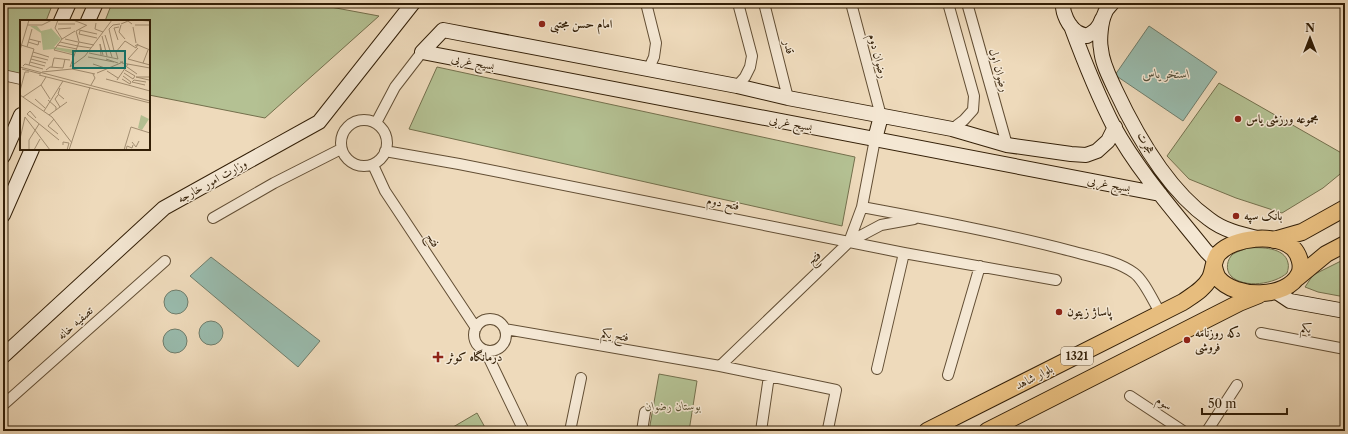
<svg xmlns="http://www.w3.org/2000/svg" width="1348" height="434" viewBox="0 0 1348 434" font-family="'Libre Caslon Text',Amiri,serif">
  <rect width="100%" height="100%" fill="#eedabb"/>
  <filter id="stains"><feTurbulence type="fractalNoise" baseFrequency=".005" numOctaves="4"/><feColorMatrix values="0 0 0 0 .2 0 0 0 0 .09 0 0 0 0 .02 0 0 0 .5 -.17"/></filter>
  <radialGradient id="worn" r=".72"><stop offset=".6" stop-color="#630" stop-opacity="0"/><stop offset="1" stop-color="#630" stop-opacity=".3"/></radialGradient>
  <path fill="#b4c193" stroke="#74704d" d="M3 3H53L46 21H21V76L3 72Z
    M112 3H309L379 16 265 118 149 95V21H105Z
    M437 67 855 157 842 226 409 129Z
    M1219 83 1345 155V170L1323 188 1282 213 1236 198 1189 179 1167 156Z
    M1248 248C1260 247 1285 247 1288 263 1289 266 1288 270 1287 273 1275 284 1244 289 1231 276 1225 270 1227 259 1233 254 1238 251 1243 250 1248 248Z
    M1345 259V297L1318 292 1305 287 1313 275Z
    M659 374 697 381 689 431H649Z
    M477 413 487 431H449L448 430Z"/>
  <path fill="#99bbad" stroke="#707d6b" d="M1149 26 1217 72 1183 121 1115 75Z
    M211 257 320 341 298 367 190 276Z
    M164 302a12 12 0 1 1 24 0a12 12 0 1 1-24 0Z
    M199 333a12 12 0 1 1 24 0a12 12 0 1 1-24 0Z
    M163 341a12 12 0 1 1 24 0a12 12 0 1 1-24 0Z"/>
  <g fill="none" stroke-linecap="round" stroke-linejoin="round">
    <defs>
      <path id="minor" d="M646 3 656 43 654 57 648 70
        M764 3 788 98
        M851 3 881 116
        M948 3 974 96 973 110 964 120 952 129
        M967 3 1007 145
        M3 75 21 79
        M737 86 745 77 750 67 752 56 738 3
        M341 143a23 23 0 1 1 46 0a23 23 0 1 1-46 0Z
        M376 123 395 87 422 52
        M385 151 459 164 904 253 1056 280
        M373 165 385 191 476 328
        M862 207C932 220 1002 233 1071 251 1092 257 1116 260 1134 273 1144 280 1154 303 1161 314
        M213 218 274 183 341 149
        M849 242 881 225 914 219
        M474 335a16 16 0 1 1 32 0a16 16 0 1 1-32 0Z
        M505 329 720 366 836 390 828 429
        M1261 333 1345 349
        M485 350 524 431
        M720 366 849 242 862 207 875 139
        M877 369 904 253
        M948 375 980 266
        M1130 396 1183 431
        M3 405 165 261
        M570 431 581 378
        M642 431 645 412
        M761 431 769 376
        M1207 431 1237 385"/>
      <path id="secondary" d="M1063 3C1062 13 1069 27 1077 32 1080 34 1084 35 1087 36 1095 31 1099 28 1102 19
        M1112 3C1110 6 1106 9 1105 13 1101 21 1099 40 1101 49 1102 63 1109 76 1115 89 1136 134 1168 190 1209 219 1223 230 1240 234 1257 238
        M61 21 69 3
        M88 21 96 3
        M1071 26C1084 61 1097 94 1114 127 1139 172 1174 211 1206 251L1215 260
        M422 52 1160 194
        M422 52 443 30 737 86 788 98 952 129 1007 145 1071 154 1086 155 1097 151 1108 141 1115 127
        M875 139 881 116
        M3 156 21 115
        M3 215 32 149
        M1275 291 1290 301 1345 311
        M3 356 164 208 319 122 413 3"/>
      <path id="primary" d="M1274 240 1302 232 1345 208
        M1297 278 1326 254 1345 244
        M927 431 1183 302C1193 295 1204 289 1210 278 1214 270 1213 259 1219 253 1234 237 1276 233 1293 248 1299 254 1303 266 1299 274 1287 299 1235 299 1218 278 1216 275 1215 271 1214 267
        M987 431 1239 303 1259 295"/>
    </defs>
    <use href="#minor" stroke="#624e34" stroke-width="12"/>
    <use href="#secondary" stroke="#331f07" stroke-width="16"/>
    <use href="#primary" stroke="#331f07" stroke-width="18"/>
    <use href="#minor" stroke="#f4e7d3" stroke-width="10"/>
    <use href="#secondary" stroke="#f4e7d3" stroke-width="14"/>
    <use href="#primary" stroke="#e7bd7e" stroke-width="16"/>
  </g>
  <g fill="#8f2418" stroke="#f4e7d3" stroke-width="1.5">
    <circle cx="542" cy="24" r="4"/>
    <circle cx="1238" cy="119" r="4"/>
    <circle cx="1236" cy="216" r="4"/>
    <circle cx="1059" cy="312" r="4"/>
    <circle cx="1187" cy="340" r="4"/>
    <path d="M436 351h4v4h4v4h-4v4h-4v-4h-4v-4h4z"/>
  </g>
  <g text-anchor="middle" stroke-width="3" stroke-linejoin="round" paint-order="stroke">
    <rect fill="#f4e7d3" stroke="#6d5b44" stroke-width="1" x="1061" y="347" width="32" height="18" rx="3"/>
    <g font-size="11" font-weight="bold" fill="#331f07">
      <text x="1077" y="360">1321</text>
    </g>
    <g font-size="12" font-weight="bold" fill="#331f07" stroke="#f4e7d3" text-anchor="start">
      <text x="550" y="28">امام حسن مجتبی</text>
      <text x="1246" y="123">مجموعه ورزشی یاس</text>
      <text x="1244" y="220">بانک سپه</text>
      <text x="1067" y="316">پاساژ زیتون</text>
      <text x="1195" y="337">دکه روزنامه<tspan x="1195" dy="14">فروشی</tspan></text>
      <text x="447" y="361">درمانگاه کوثر</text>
    </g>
    <g font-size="12" fill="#331f07" stroke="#f4e7d3">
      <text transform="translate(789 47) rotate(76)" y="4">قدر</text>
      <text transform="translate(878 56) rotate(75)" y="4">رضوان دوم</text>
      <text transform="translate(473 62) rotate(11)" y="4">بسیج غربی</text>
      <text transform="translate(999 70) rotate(74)" y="4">رضوان اول</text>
      <text transform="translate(791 123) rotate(11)" y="4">بسیج غربی</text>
      <text transform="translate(1146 143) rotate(59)" y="4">هجرت</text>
      <text transform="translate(212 181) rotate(-29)" y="4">وزارت امور خارجه</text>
      <text transform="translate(1109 184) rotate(11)" y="4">بسیج غربی</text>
      <text transform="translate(723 203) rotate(11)" y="4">فتح دوم</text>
      <text transform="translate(433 240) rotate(57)" y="4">فتح</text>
      <text transform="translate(814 258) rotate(-44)" y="4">فتح</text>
      <text transform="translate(75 323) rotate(-42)" y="4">تصفیه خانه</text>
      <text transform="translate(1306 328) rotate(11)" y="4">یکم</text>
      <text transform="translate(615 335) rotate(10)" y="4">فتح یکم</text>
      <text transform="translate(1034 377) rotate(-27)" y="4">بلوار شاهد</text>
      <text transform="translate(1164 403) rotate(33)" y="4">سوم</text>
    </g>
    <g font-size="12" font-style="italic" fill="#5a5031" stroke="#f4e7d3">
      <text x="673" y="410">بوستان رضوان</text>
    </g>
    <g font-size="13" font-style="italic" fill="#524e39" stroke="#f4e7d3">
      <text x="1166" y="78">استخر یاس</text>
    </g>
  </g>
  <g transform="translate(20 20)">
    <rect width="130" height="130" fill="#eedabb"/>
    <path d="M35 4 31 8 41 19 34 27 56 30 54 34 34 29 23 30 21 13 10 6H17L21 11 30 9ZM121 95 129 99 122 110 118 108Z" fill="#b4c193"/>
    <path fill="none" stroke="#a38f73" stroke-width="1" d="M38 0 35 8 42 19 55 11M53 0 66 5M116 0 129 1M76 3 75 9 83 12M38 4H55M101 4 108 1 112 4M8 5H22L32 0M101 5 99 12 105 19M115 5H130M113 7 116 23M38 9 51 8M59 10 77 14M60 11 59 14 77 18M85 15 92 37M82 16 87 36M9 19 21 22M42 19 34 30 54 35M45 19 58 22M98 20 94 8 99 7M105 21 116 28 118 24 115 26M8 22 18 25 19 21M40 22 58 26M59 22 74 25M1 25 14 29 9 45M37 25 57 29M118 25 130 30M58 26 71 28M7 27 12 9M0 30 9 0M94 31 89 9 93 5 100 4M13 32 29 37M69 33 98 39M81 35 80 24 83 35M12 36 28 40M68 37 94 42M11 39 26 43M86 39 98 43M98 39 96 32 105 21M108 39 130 45M108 39 118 28M10 42 25 46M102 43 130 48M123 43 128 30M73 44 85 48M3 46 5 44 23 49M0 47 130 81M32 47 34 38 50 40M50 47 65 36 92 0M50 47 59 22 56 11 67 5M107 47 117 54M2 49 21 54M26 50 30 47 43 48 45 39M87 51 98 58M22 52 52 49 75 54M77 53 103 42H100M104 53 113 59 115 56 105 50M19 55 130 83M86 59 130 71M102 59 110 64 111 62 103 56M97 60 108 44M129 60 116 57H129M21 65 30 79M71 65 75 58 73 54M125 65 112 62 114 60 126 62M40 68 38 74 44 79M0 71 5 52H9M0 75 32 97 52 123M38 75 35 79 40 87M3 77 21 65 26 57M15 79 25 88M28 80 36 87V90M24 91 43 61M7 94 39 120M7 94 10 91 16 98M29 95 47 82M5 97 30 130M34 99 28 106 38 114M0 119 5 97M112 122 116 127 119 121M43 125V122L49 123 47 130M9 130V120L19 104M14 130 20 119M49 130 70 67M104 130 111 107 130 113M106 130 107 126 112 128 113 125"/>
    <path fill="#0f766e" fill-opacity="0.15" stroke="#0f766e" stroke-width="2" d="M53 31H105V48H53Z"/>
    <rect width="130" height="130" fill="none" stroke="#331f07" stroke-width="2"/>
  </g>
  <rect width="1348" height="434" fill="none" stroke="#eedabb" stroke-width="16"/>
  <rect x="4" y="4" width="1340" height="426" fill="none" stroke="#331f07" stroke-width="2"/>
  <rect x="8" y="8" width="1332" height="418" fill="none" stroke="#331f07"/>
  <g transform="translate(1310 38)" stroke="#f4e7d3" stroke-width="3" paint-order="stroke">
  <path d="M0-3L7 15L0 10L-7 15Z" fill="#331f07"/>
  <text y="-6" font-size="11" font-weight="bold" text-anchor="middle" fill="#331f07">N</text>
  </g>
  <path d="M1202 408v6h85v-6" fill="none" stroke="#331f07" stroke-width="2"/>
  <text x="1208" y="408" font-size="12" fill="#331f07" stroke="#f4e7d3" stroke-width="3" paint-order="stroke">50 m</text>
  <rect width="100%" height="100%" filter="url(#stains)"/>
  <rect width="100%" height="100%" fill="url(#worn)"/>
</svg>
